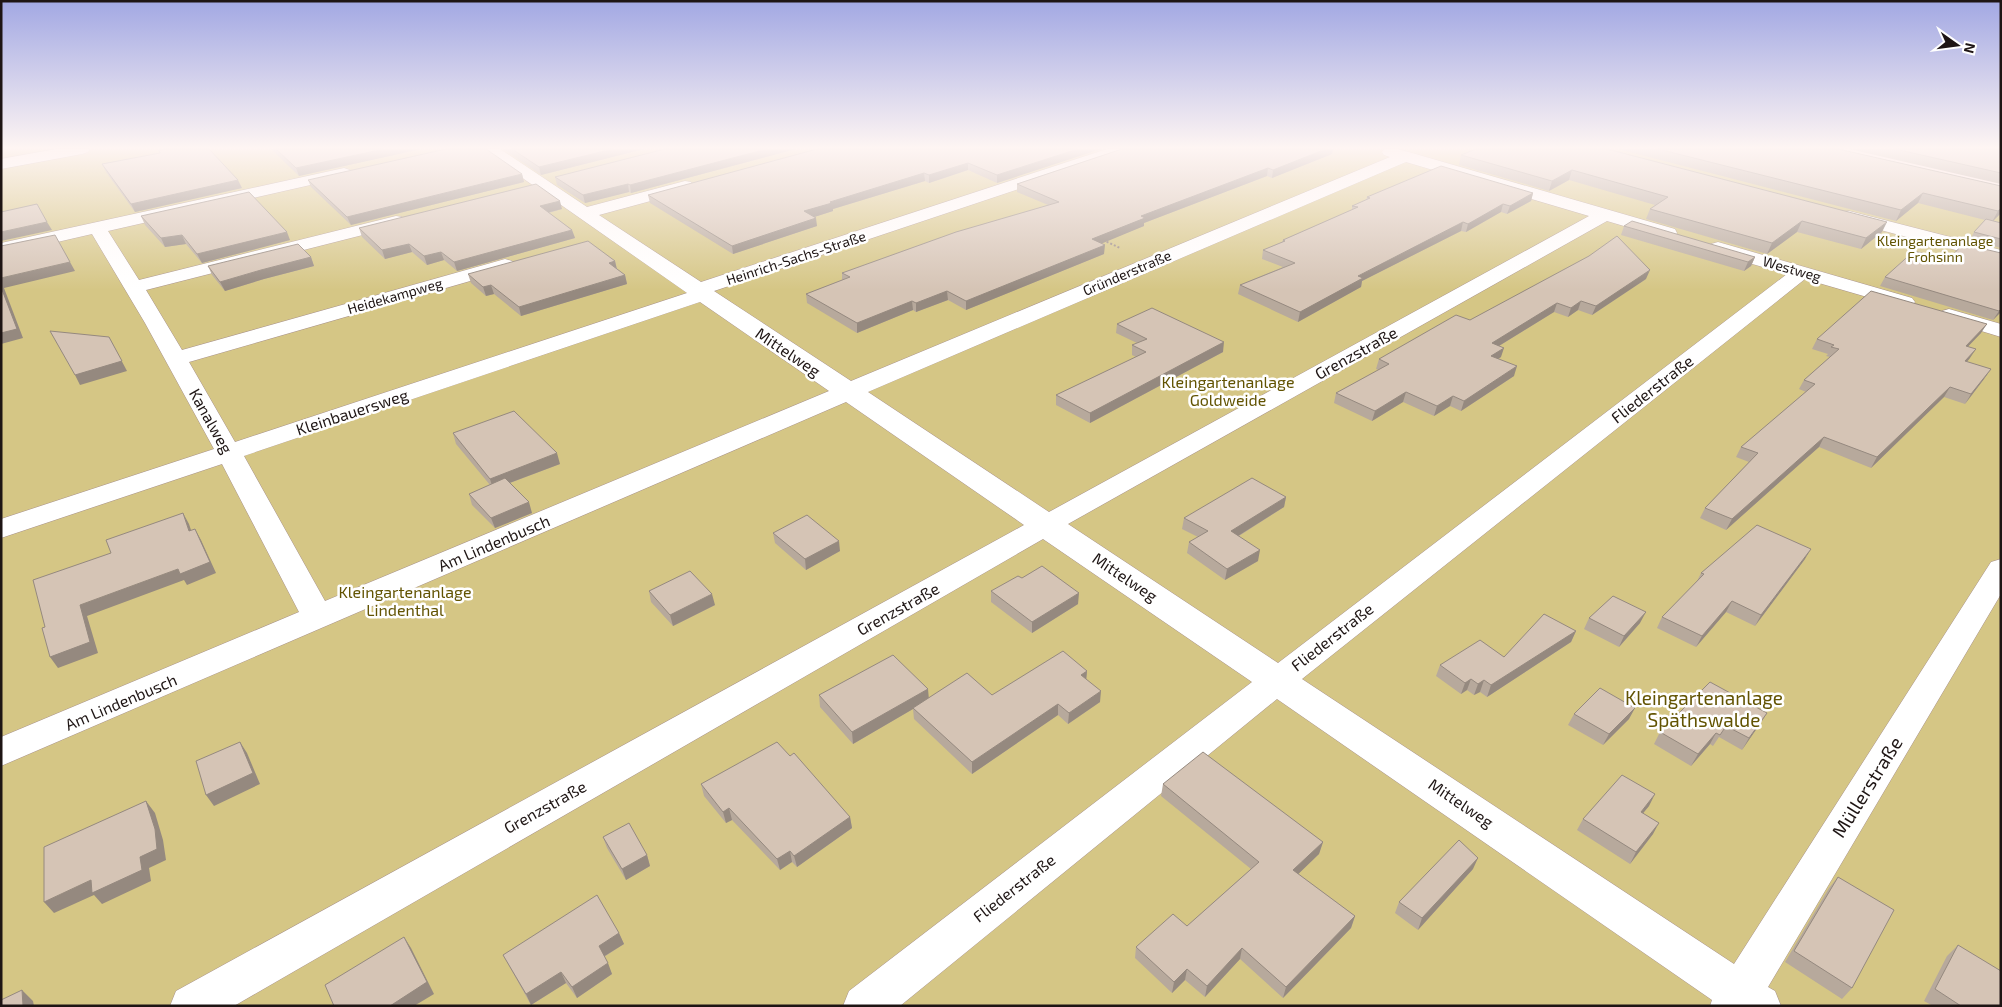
<svg xmlns="http://www.w3.org/2000/svg" width="2002" height="1007" viewBox="0 0 2002 1007" font-family="'Exo 2',sans-serif">
  <rect width="100%" height="100%" fill="#fde9e5"/>
  <path fill="#d5c685" d="M1 149H1794L2001 197V1006H1Z"/>
  <g fill="none" stroke-linecap="round" stroke-linejoin="round">
    <defs>
      <path id="minor" d="M56 149H90L88 152 82 154 1 169V159Z
        M481 149H500L587 207 685 181 691 182 693 186 691 190 599 215 701 282 1107 149H1131L1129 152 714 291 851 381 1390 157 1384 155 1382 152 1384 149H1397L1412 153 1675 229 1677 233 1675 237 1668 239 1607 221 1068 524 1278 663 1787 274 1711 252 1709 248 1711 244 1718 242 1725 244 1912 298 1915 302 1912 306 1905 308 1805 279 1302 679 1734 964 1991 562 2001 559V594L1768 987 1775 991 1781 1006H1710L1712 1000 1277 699 900 1006H843L849 991 1252 682 1043 539 234 1006H170L176 991 1024 525 846 402 1 766V737L299 612 222 464 1 538V519L214 449 145 323 92 234 1 255V243L344 168 350 170 352 173 350 176 108 231 139 280 396 216 402 217 405 221 402 225 146 290 182 350 498 261 505 259 512 261 515 265 512 269 189 362 235 442 687 293ZM1406 162 1589 216 1049 512 868 392ZM700 302 829 391 325 601 244 456Z
        M1849 211 2001 250V262L1843 220 1840 216 1843 212Z
        M1949 309 2001 324V337L1942 319 1938 315 1942 311Z"/>
    </defs>
    <use href="#minor" stroke="#a7908b" stroke-width="1"/>
    <path stroke="#988986" stroke-width="2" stroke-dasharray="2 2" stroke-linecap="butt" d="M1103 240 1120 248"/>
    <use href="#minor" fill="#fff" fill-rule="evenodd"/>
  </g>
  <path fill="#b7a99c" d="M271 149H421L299 176Z
    M503 149H644L541 175Z
    M665 149H796L631 193 629 192 585 203 557 185 555 177Z
    M817 149H1101L997 183 968 170 929 183 925 181 833 209V211L814 217 817 226 733 254 650 203 648 195Z
    M1122 149H1333L1332 154 1272 178 1267 176 1144 223V226L1101 243 1104 254 966 310 948 300 916 312 913 310 857 333 807 303 806 294 842 280V273L1048 205 1017 192V184Z
    M1476 149 1882 232 1861 249 1797 232 1767 254 1646 219 1650 209 1655 205 1569 180 1549 191 1459 165 1461 155Z
    M1618 149H1838L2001 186V213L1993 221 2001 223V248L1970 240 1974 232 1985 220 1918 203 1896 221Z
    M1849 149H2001V184Z
    M160 153 242 188 135 212 106 172 102 164Z
    M522 174 524 182 351 225 311 187 308 180Z
    M1533 193 1531 201 1507 214 1501 212 1466 232 1461 231 1362 281 1361 287 1298 322 1238 294 1240 285 1283 267 1262 259 1263 250 1282 242 1283 240 1352 210V206L1366 200 1367 197Z
    M562 209 549 213 572 230 575 238 457 271 444 260 427 265 412 252 385 259 362 237 359 228Z
    M141 216 290 240 202 263 186 244 165 247 145 225Z
    M1624 226 1755 257 1751 266 1744 271 1621 235Z
    M2001 253V312L1993 320 1880 286 1885 277 1948 260Z
    M311 257 314 266 264 279 225 291 212 275 208 266Z
    M615 261 617 269 625 275 627 284 521 316 494 294 486 296 471 283 468 274Z
    M1646 279 1592 315 1578 310 1568 317 1554 312 1499 346 1501 357 1498 359 1514 376 1461 411 1450 406 1434 416 1403 402 1372 421 1334 403 1336 393 1379 370 1376 369 1379 359 1470 320Z
    M1117 324 1223 352 1090 423 1056 405V395L1136 357 1132 355V345L1137 343 1116 333Z
    M1981 333 1968 346 1970 358 1967 362 1991 369 1984 379 1965 404 1944 397 1871 468 1819 447 1726 530 1700 518 1705 508 1749 462 1736 457 1741 447 1806 392 1799 389 1804 380 1830 357 1826 356 1828 354 1812 349 1817 339Z
    M453 433 560 464 510 483 532 513 495 528 472 505 469 494 490 485 456 444Z
    M1286 497 1284 507 1239 536 1258 561 1225 580 1187 553 1189 542 1198 537 1182 529 1184 518Z
    M773 533 840 551 806 570 775 543Z
    M1805 559 1755 626 1726 612 1696 647 1657 628 1662 617 1696 583 1701 573Z
    M649 591 715 605 673 626 651 602Z
    M991 591 1078 604 1032 633 991 602Z
    M1589 618 1640 623 1619 647 1584 629Z
    M1576 631 1571 642 1487 697 1480 692 1474 695 1467 690 1461 694 1436 676 1440 665 1504 657Z
    M1087 671 1086 680 1100 702 1068 724 1058 715 972 774 914 719 913 709 853 744 820 707 819 695 928 689V698L992 695Z
    M1767 713 1742 750 1719 737 1713 746 1710 744 1691 766 1654 744 1660 732Z
    M1574 714 1629 719 1603 745 1568 725Z
    M790 756 850 817 852 828 797 867 792 862 780 870 732 820 726 823 704 796 701 784Z
    M1163 784 1323 842 1319 854 1298 874 1355 916 1351 928 1283 998 1240 959 1205 997 1185 980 1172 993 1135 958 1136 947 1187 926 1251 869 1161 796Z
    M1649 806 1643 813 1653 834 1630 864 1577 830 1583 819Z
    M603 837 647 855 650 866 626 880 607 848Z
    M1473 869 1418 930 1395 913 1399 902Z
    M1838 877 1852 988 1842 999 1785 962 1829 888Z
    M619 933 624 944 604 957 612 974 577 998 566 983 531 1005 503 955Z
    M1958 945 2001 1006H1933L1924 1001 1947 956Z"/>
  <path fill="#95897f" d="M384 149H421L299 176 296 168Z
    M613 149H644L541 175 539 167Z
    M767 149H796L631 193 630 185Z
    M1078 149H1101L997 183V175Z
    M1326 149H1333L1332 154 1272 178 1273 170Z
    M968 163V170L929 183V175Z
    M1268 168 1267 176 1144 223V226L1091 248 1092 239 1141 216Z
    M1572 170 1569 180 1549 191 1552 181Z
    M924 173 925 181 833 209V211L805 220 804 211 830 202Z
    M522 174 524 182 351 225 347 217Z
    M238 180 242 188 135 212 131 204Z
    M628 184 629 192 585 203 583 195Z
    M1533 193 1531 201 1507 214 1510 206Z
    M1923 193 1918 203 1896 221 1901 210Z
    M560 201 562 209 542 214 540 206Z
    M1503 204 1501 212 1466 232 1468 224Z
    M2001 208V213L1992 222 1998 211Z
    M816 218 817 226 733 254 732 246Z
    M1802 221 1797 232 1767 254 1772 243Z
    M47 222 52 230 1 241V232Z
    M1463 222 1461 231 1362 281 1361 287 1298 322 1300 312 1358 276Z
    M1887 222 1882 232 1861 249 1866 238Z
    M572 230 575 238 457 271 454 262Z
    M287 232 290 240 202 263 197 254Z
    M182 235 186 244 165 247 161 238Z
    M409 244 412 252 385 259 382 250Z
    M1105 245 1104 254 966 310V301Z
    M441 252 444 260 427 265 424 256Z
    M311 257 314 266 264 279 225 291 220 282 261 270Z
    M1755 257 1751 266 1744 271 1748 262Z
    M615 261 617 270 609 263Z
    M70 262 75 271 4 288 23 338 1 344V278Z
    M1650 270 1646 279 1592 315 1596 306Z
    M625 275 627 284 521 316 519 307Z
    M491 285 494 294 486 296 483 287Z
    M947 291 948 300 916 312V303Z
    M912 301 913 310 857 333V323Z
    M1581 301 1578 310 1568 317 1571 308Z
    M1557 303 1554 312 1489 352 1492 343Z
    M2001 309V312L1993 320 1999 311Z
    M1987 324 1981 333 1960 355 1966 346Z
    M109 337 127 371 80 385 75 375Z
    M1224 342 1223 352 1090 423V413Z
    M1504 348 1501 357 1488 366 1491 356Z
    M1976 349 1970 358 1959 371 1965 361Z
    M1517 366 1514 376 1461 411 1464 401Z
    M1991 369 1984 379 1965 404 1971 394Z
    M1950 387 1944 397 1871 468 1877 457Z
    M1406 392 1403 402 1372 421 1375 411Z
    M1453 396 1450 406 1434 416 1437 406Z
    M1824 437 1819 447 1726 530 1732 519Z
    M557 453 560 464 493 489 490 479Z
    M1286 497 1284 507 1230 541 1231 531Z
    M529 502 532 513 495 528 491 518Z
    M183 513 189 524 195 542 189 531Z
    M195 529 201 540 216 573 187 585 184 580 87 616 98 653 58 668 50 657 80 605 178 569Z
    M839 541 840 551 806 570 805 559Z
    M1811 549 1805 559 1755 626 1761 615Z
    M1260 550 1258 561 1225 580 1227 569Z
    M1079 593 1078 604 1032 633V622Z
    M712 594 715 605 673 626 670 615Z
    M1732 601 1726 612 1696 647 1702 636Z
    M1646 612 1640 623 1619 647 1624 636Z
    M1576 631 1571 642 1487 697 1491 685Z
    M1087 671 1086 682 1081 675Z
    M1471 679 1467 690 1461 694 1465 683Z
    M1484 680 1480 692 1474 695 1478 684Z
    M928 689 929 700 913 708V709L853 744 852 732Z
    M1101 691 1100 702 1068 724 1069 713Z
    M1058 704V715L972 774V762Z
    M1635 708 1629 719 1603 745 1609 734Z
    M1767 713 1760 724 1742 750 1749 738Z
    M1716 733 1710 744 1691 766 1698 754Z
    M240 742 247 753 260 784 214 806 206 795Z
    M1655 794 1649 806 1635 823 1641 812Z
    M146 801 155 813 163 840 166 860 149 868 151 881 102 904 94 895 54 913 44 902 140 857Z
    M729 808 732 820 726 823 723 812Z
    M850 817 852 828 797 867 794 856Z
    M1659 823 1653 834 1630 864 1636 852Z
    M1323 842 1319 854 1290 882 1293 870Z
    M790 851 792 862 780 870 777 859Z
    M647 855 650 866 626 880 622 869Z
    M1478 858 1473 869 1418 930 1422 918Z
    M1355 916 1351 928 1283 998 1286 987Z
    M619 933 624 944 603 957 599 946Z
    M404 937 411 948 434 994 414 1006H390Z
    M1242 948 1240 959 1205 997 1207 986Z
    M608 963 612 974 577 998 572 987Z
    M1187 969 1185 980 1172 993 1174 982Z
    M561 972 566 983 531 1005 526 994Z
    M22 990 33 1001 34 1006H23Z"/>
  <path fill="#d5c4b5" stroke="#95897f" d="M166 149H209L238 180 131 204 102 164 160 153 159 150Z
    M276 149H384L296 168Z
    M446 149H486L522 174 347 217 308 180Z
    M512 149H613L539 167Z
    M665 149H767L630 185 628 184 583 195 555 177Z
    M817 149H1078L997 175 968 163 929 175 924 173 830 202 832 203 804 211 816 218 732 246 648 195Z
    M1122 149H1326L1273 170 1268 168 1141 216 1145 218 1092 239 1105 245 966 301 947 291 916 303 912 301 857 323 806 294 850 277 842 273 956 232 1059 202 1017 184Z
    M1476 149H1607L1887 222 1866 238 1802 221 1772 243 1650 209 1668 197 1572 170 1552 181 1461 155Z
    M1658 149H1838L2001 186V208L1998 211 1923 193 1901 210Z
    M1895 149H2001V173Z
    M1441 166 1533 193 1510 206 1503 204 1468 224 1463 222 1358 276 1363 278 1300 312 1240 285 1295 263 1263 250 1285 241 1283 240 1358 207 1352 206 1370 198 1367 197Z
    M536 184 560 201 540 206 572 230 454 262 441 252 424 256 409 244 382 250 359 228Z
    M249 192 287 232 197 254 182 235 161 238 141 216Z
    M37 204 47 222 1 232V212Z
    M1986 219 2001 223V239L1974 232Z
    M1632 221 1755 257 1748 262 1624 226Z
    M55 235 70 262 1 278V246Z
    M1617 236 1650 270 1596 306 1581 301 1571 308 1557 303 1492 343 1504 348 1491 356 1517 366 1464 401 1453 396 1437 406 1406 392 1375 411 1336 393 1389 364 1379 359 1456 315 1470 320 1589 256Z
    M588 241 615 261 609 263 625 275 519 307 491 285 483 287 468 274Z
    M298 244 311 257 261 270 220 282 208 266Z
    M1963 244 2001 253V309L1999 311 1885 277 1914 251 1948 260Z
    M1 287 17 329 1 333Z
    M1871 291 1987 324 1966 346 1976 349 1965 361 1991 369 1971 394 1950 387 1877 457 1824 437 1732 519 1705 508 1758 453 1741 447 1815 384 1804 380 1839 349 1831 347 1834 345 1817 339Z
    M1152 308 1224 342 1090 413 1056 395 1146 352 1132 345 1147 339 1117 324Z
    M50 331 109 337 122 361 75 375Z
    M514 411 557 453 490 479 453 433Z
    M505 478 529 502 491 518 469 494Z
    M1252 478 1286 497 1231 531 1260 550 1227 569 1189 542 1208 531 1184 518Z
    M183 513 189 531 195 529 210 562 180 574 178 569 80 605 90 642 50 657 42 628 45 627 33 580 111 553 106 540Z
    M807 515 839 541 805 559 773 533Z
    M1757 525 1811 549 1761 615 1732 601 1702 636 1662 617 1704 574 1701 573Z
    M1042 566 1079 593 1032 622 991 591 1018 576 1022 578Z
    M690 571 712 594 670 615 649 591Z
    M1613 596 1646 612 1624 636 1589 618Z
    M1544 614 1576 631 1491 685 1484 680 1478 684 1471 679 1465 683 1440 665 1480 640 1504 657Z
    M1063 651 1087 671 1081 675 1101 691 1069 713 1058 704 972 762 913 708 967 673 992 695Z
    M893 655 928 689 852 732 819 695Z
    M1710 682 1767 713 1749 738 1726 726 1720 735 1716 733 1698 754 1660 732Z
    M1600 688 1635 708 1609 734 1574 714Z
    M240 742 253 773 206 795 196 761Z
    M777 742 790 756 794 753 850 817 794 856 790 851 777 859 729 808 723 812 701 784Z
    M1203 752 1323 842 1293 870 1355 916 1286 987 1242 948 1207 986 1187 969 1174 982 1136 947 1173 914 1187 926 1259 862 1163 784Z
    M1622 775 1655 794 1641 812 1659 823 1636 852 1583 819Z
    M146 801 155 829 157 849 140 857 142 870 92 893 91 880 44 902V847Z
    M629 823 647 855 622 869 603 837Z
    M1459 840 1478 858 1422 918 1399 902Z
    M1838 877 1894 910 1852 988 1794 951Z
    M597 895 619 933 599 946 608 963 572 987 561 972 526 994 503 955Z
    M404 937 427 982 390 1006H334L325 985Z
    M1958 945 2001 971V1006H1961L1935 989Z
    M22 990 23 1006H1V1000Z"/>
  <linearGradient id="sky" x2="0" y2="1"><stop stop-color="#a2a8e3"/><stop offset="0.51" stop-color="#fef5f3"/><stop offset="1" stop-color="#fef5f3" stop-opacity="0"/></linearGradient>
  <rect width="2002" height="290" fill="url(#sky)"/>
  <g text-anchor="middle" stroke-width="5" stroke-linejoin="round" paint-order="stroke">
    <g font-size="14" fill="#625302" stroke="#fff">
      <text x="1935" y="246">Kleingartenanlage<tspan x="1935" dy="16">Frohsinn</tspan></text>
    </g>
    <g font-size="14" fill="#1e1514" stroke="#fff">
      <text transform="translate(796 258) rotate(-18)" y="5">Heinrich-Sachs-Straße</text>
      <text transform="translate(1792 269) rotate(16)" y="5">Westweg</text>
      <text transform="translate(1127 273) rotate(-23)" y="5">Gründerstraße</text>
      <text transform="translate(395 296) rotate(-16)" y="5">Heidekampweg</text>
    </g>
    <g font-size="16" fill="#1e1514" stroke="#fff">
      <text transform="translate(788 352) rotate(34)" y="6">Mittelweg</text>
      <text transform="translate(1356 353) rotate(-29)" y="6">Grenzstraße</text>
      <text transform="translate(1652 389) rotate(-38)" y="6">Fliederstraße</text>
      <text transform="translate(352 412) rotate(-18)" y="6">Kleinbauersweg</text>
      <text transform="translate(211 421) rotate(61)" y="6">Kanalweg</text>
      <text transform="translate(494 543) rotate(-23)" y="6">Am Lindenbusch</text>
      <text transform="translate(1125 577) rotate(34)" y="6">Mittelweg</text>
      <text transform="translate(898 609) rotate(-29)" y="6">Grenzstraße</text>
      <text transform="translate(1332 637) rotate(-38)" y="6">Fliederstraße</text>
      <text transform="translate(121 702) rotate(-23)" y="6">Am Lindenbusch</text>
      <text transform="translate(1461 803) rotate(34)" y="6">Mittelweg</text>
      <text transform="translate(545 807) rotate(-29)" y="6">Grenzstraße</text>
      <text transform="translate(1014 888) rotate(-38)" y="6">Fliederstraße</text>
    </g>
    <g font-size="16" fill="#625302" stroke="#fff">
      <text x="1228" y="388">Kleingartenanlage<tspan x="1228" dy="18">Goldweide</tspan></text>
      <text x="405" y="598">Kleingartenanlage<tspan x="405" dy="18">Lindenthal</tspan></text>
    </g>
    <g font-size="19" fill="#625302" stroke="#fff">
      <text x="1704" y="705">Kleingartenanlage<tspan x="1704" dy="22">Späthswalde</tspan></text>
    </g>
    <g font-size="19" fill="#1e1514" stroke="#fff">
      <text transform="translate(1867 787) rotate(-58)" y="7">Müllerstraße</text>
    </g>
  </g>
  <rect width="2002" height="1007" fill="none" stroke="#1e1514" stroke-width="5"/>
  <g transform="translate(1957 45) rotate(104)" stroke="#ffffff" stroke-width="4" paint-order="stroke">
  <path d="M0-4L9 19L0 12L-9 19Z" fill="#1e1514"/>
  <text y="-8" font-size="14" font-weight="bold" text-anchor="middle" fill="#1e1514">N</text>
  </g>
</svg>
